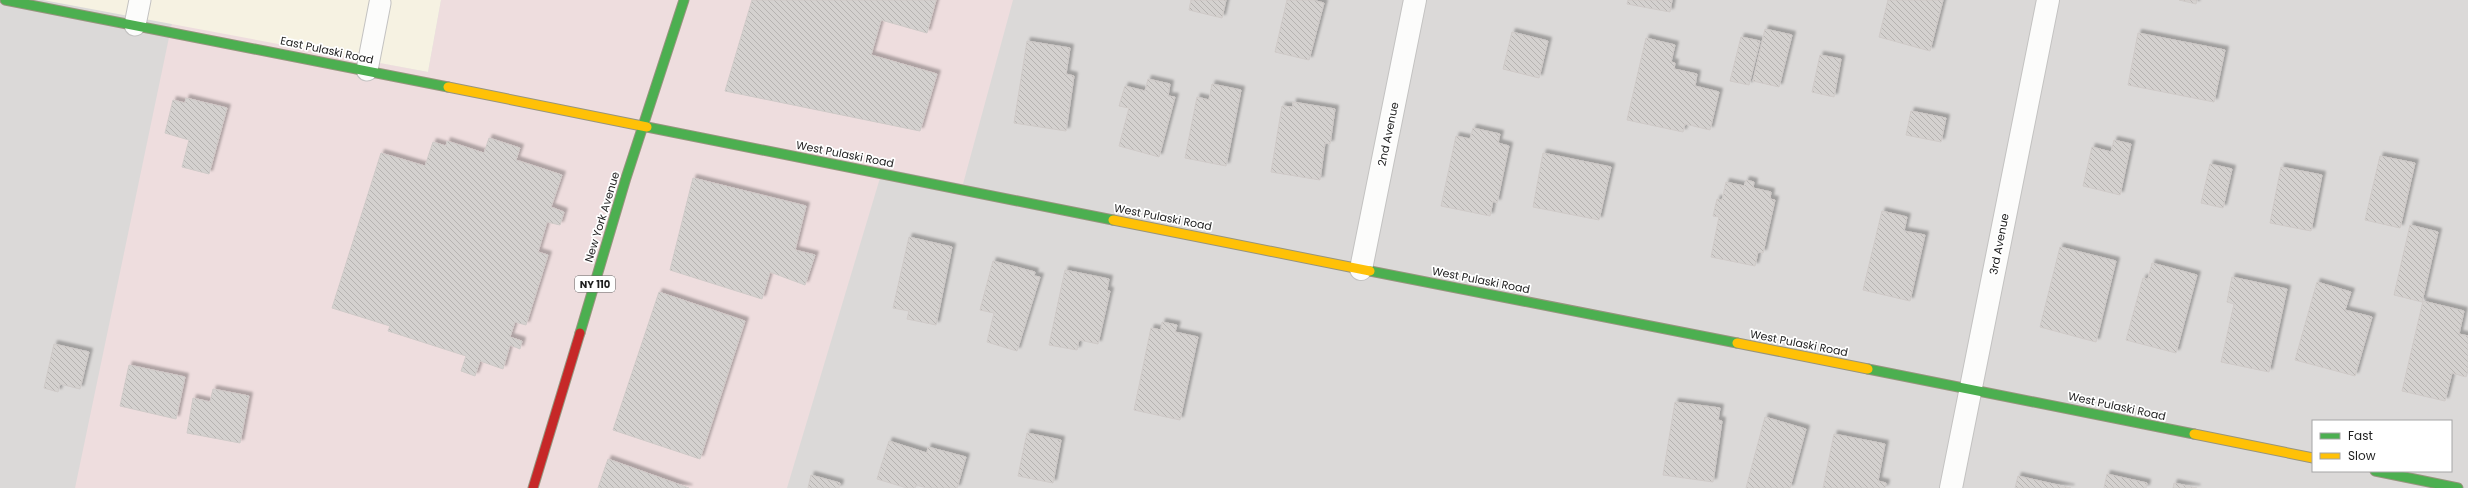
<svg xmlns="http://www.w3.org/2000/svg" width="2468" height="488" viewBox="0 0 2468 488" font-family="Poppins,sans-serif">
  <defs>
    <pattern id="building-back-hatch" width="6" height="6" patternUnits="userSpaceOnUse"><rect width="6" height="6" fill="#d4d1cf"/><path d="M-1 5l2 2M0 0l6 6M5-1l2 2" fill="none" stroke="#b6b3b1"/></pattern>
    <filter id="shadow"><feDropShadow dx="3.5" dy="-3.5" stdDeviation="1" flood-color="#0004"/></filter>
  </defs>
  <rect width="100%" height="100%" fill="#ece9e7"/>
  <path fill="#dbd9d8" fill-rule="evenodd" d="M0 0H2468V488H0ZM2313 421H2451V471H2313Z"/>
  <path fill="#eeddde" d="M441 0H1013L963 184 883 168 787 488H75L172 23 428 72Z"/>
  <path fill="#f6f2e2" d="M43 0H441L428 72Z"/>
  <path fill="url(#building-back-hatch)" stroke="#cfcac8" filter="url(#shadow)" d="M752 0H936L927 33 881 20 871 55 937 74 920 131 725 91Z
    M1191 0H1226L1222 18 1189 10Z
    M1287 0H1313L1324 3 1309 60 1275 52Z
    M1628 0H1672L1670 12 1627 4Z
    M1888 0H1943L1930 51 1879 37Z
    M2179 0H2197L2196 4Z
    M1765 29 1792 35 1779 87 1753 81Z
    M1512 32 1548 41 1539 78 1503 69Z
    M2138 33 2225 50 2214 102 2128 85Z
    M1741 37 1760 41 1749 85 1730 81Z
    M1646 38 1675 45 1671 62 1675 63 1674 69 1697 74 1695 86 1719 92 1710 130 1685 124 1683 132 1627 120Z
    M1027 41 1070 48 1066 74 1074 76 1066 131 1014 123Z
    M1820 55 1841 59 1834 97 1812 92Z
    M1148 79 1170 84 1168 96 1175 97 1159 157 1119 146 1129 108 1119 106 1125 86 1145 91Z
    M1212 84 1241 90 1226 166 1185 158 1197 97 1209 100Z
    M186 98 227 108 209 174 182 167 189 140 165 133 173 100 185 103Z
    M1293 102 1335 109 1330 144 1325 143 1320 180 1271 172 1282 106 1293 107Z
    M1911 111 1946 118 1941 142 1906 135Z
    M1473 128 1500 134 1498 143 1509 146 1497 203 1493 201 1490 216 1441 206 1456 136 1470 139Z
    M489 138 520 148 516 160 562 175 551 207 564 212 560 225 547 222 538 252 548 255 526 325 515 322 510 337 522 341 520 349 510 345 503 369 480 361 475 376 461 371 466 356 388 331 390 326 332 308 381 153 425 166 433 142 446 146 447 141 484 153Z
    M2114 140 2131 144 2120 195 2083 186 2092 147 2111 152Z
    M1543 153 1611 167 1599 220 1533 207Z
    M2380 156 2415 163 2400 228 2365 220Z
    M2210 164 2232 169 2223 208 2201 203Z
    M2281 167 2322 175 2311 231 2270 223Z
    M693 178 806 206 795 250 815 255 805 285 770 272 762 299 670 270Z
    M1746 180 1754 182 1753 188 1771 192 1770 199 1775 200 1763 253 1758 252 1755 266 1711 257 1719 217 1713 216 1717 199 1722 200 1726 182 1744 186Z
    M1882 211 1907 217 1904 231 1925 235 1910 301 1863 290Z
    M2410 225 2438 232 2422 302 2394 295Z
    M909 237 952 247 936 325 907 319 909 311 893 308Z
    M2060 247 2116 261 2096 342 2040 327Z
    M993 261 1035 272 1034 276 1040 277 1017 351 987 342 994 313 980 310Z
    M2152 263 2197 275 2176 353 2126 340 2143 278 2148 279Z
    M1065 270 1109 279 1107 290 1110 291 1098 344 1079 340 1077 350 1049 345Z
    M2232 277 2287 289 2269 372 2221 362 2234 304 2227 302Z
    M2317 282 2351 292 2345 310 2372 317 2355 376 2295 360Z
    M659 292 745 321 700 459 613 430Z
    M2423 301 2464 311 2459 334 2468 336V369L2466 377 2452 373 2445 401 2402 391Z
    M1162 322 1177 325 1175 332 1198 337 1180 420 1134 410 1151 328 1161 330Z
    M54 344 89 352 80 389 60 384 58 392 44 388Z
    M129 365 185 377 176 419 120 406Z
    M213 389 249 396 240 443 187 433 193 398 210 402Z
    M1675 402 1720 408 1718 420 1722 421 1713 482 1663 475Z
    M1765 417 1806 429 1790 488H1746Z
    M1027 433 1061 440 1053 483 1018 476Z
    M1834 434 1885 444 1878 481 1886 483 1885 488H1823Z
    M889 441 927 453 928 447 966 457 957 488H927L916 485 915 488H907L877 479Z
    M608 459 689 488H598Z
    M2107 474 2147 483 2146 488H2104Z
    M811 475 840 483 839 488H808Z
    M2018 476 2071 488H2015Z
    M2174 483 2197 488H2173Z"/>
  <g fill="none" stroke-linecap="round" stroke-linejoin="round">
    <defs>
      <path id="lane" d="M135 25 140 0
        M367 70 380 3"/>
      <path id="street" d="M1361 269 1415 0
        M1951 488 2048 0"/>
      <path id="fast" d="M5 0 448 87
        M647 127 1113 220
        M1370 271 1737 343
        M580 333 626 178 684 0
        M1868 369 2194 434
        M2375 471 2458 488"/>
      <path id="slow" d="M448 87 647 127
        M1113 220 1370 271
        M1737 343 1868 369
        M2194 434 2313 458"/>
      <path id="jam" d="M533 488 580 333"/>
    </defs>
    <use href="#lane" stroke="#c3c2c1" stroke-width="23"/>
    <use href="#street" stroke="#c3c2c1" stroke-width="24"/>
    <use href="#fast" stroke="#97947e" stroke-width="11"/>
    <use href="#slow" stroke="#97947e" stroke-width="11"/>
    <use href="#jam" stroke="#97947e" stroke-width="11"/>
    <use href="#lane" stroke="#fcfcfb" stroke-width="21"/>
    <use href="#street" stroke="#fcfcfb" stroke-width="22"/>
    <use href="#fast" stroke="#4caf50" stroke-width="9"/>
    <use href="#slow" stroke="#ffc107" stroke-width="9"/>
    <use href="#jam" stroke="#c62828" stroke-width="9"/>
  </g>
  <g text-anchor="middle" stroke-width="3.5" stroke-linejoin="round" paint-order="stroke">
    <rect fill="#fff" stroke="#626262" stroke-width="1" x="575" y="276" width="40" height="16" rx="3"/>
    <g font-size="10" font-weight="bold" fill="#1e1e1e">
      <text x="595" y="288">NY 110</text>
    </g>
    <g font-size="11" fill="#1e1e1e" stroke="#fff">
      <text transform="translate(327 50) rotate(12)" y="4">East Pulaski Road</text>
      <text transform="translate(1388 134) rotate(-78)" y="4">2nd Avenue</text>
      <text transform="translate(845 154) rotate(11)" y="4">West Pulaski Road</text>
      <text transform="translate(602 217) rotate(-73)" y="4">New York Avenue</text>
      <text transform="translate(1163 217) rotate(11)" y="4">West Pulaski Road</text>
      <text transform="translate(1999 244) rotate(-79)" y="4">3rd Avenue</text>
      <text transform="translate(1481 280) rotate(11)" y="4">West Pulaski Road</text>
      <text transform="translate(1799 343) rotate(11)" y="4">West Pulaski Road</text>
      <text transform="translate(2117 406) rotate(12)" y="4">West Pulaski Road</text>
    </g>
  </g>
  <rect x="2312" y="420" width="140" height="52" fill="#ffffff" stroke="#a5a5a5"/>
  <rect x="2320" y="433" width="20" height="6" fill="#4caf50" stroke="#a5a5a5"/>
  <text x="2348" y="440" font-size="12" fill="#1e1e1e">Fast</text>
  <rect x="2320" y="453" width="20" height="6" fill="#ffc107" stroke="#a5a5a5"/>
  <text x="2348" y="460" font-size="12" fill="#1e1e1e">Slow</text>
</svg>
